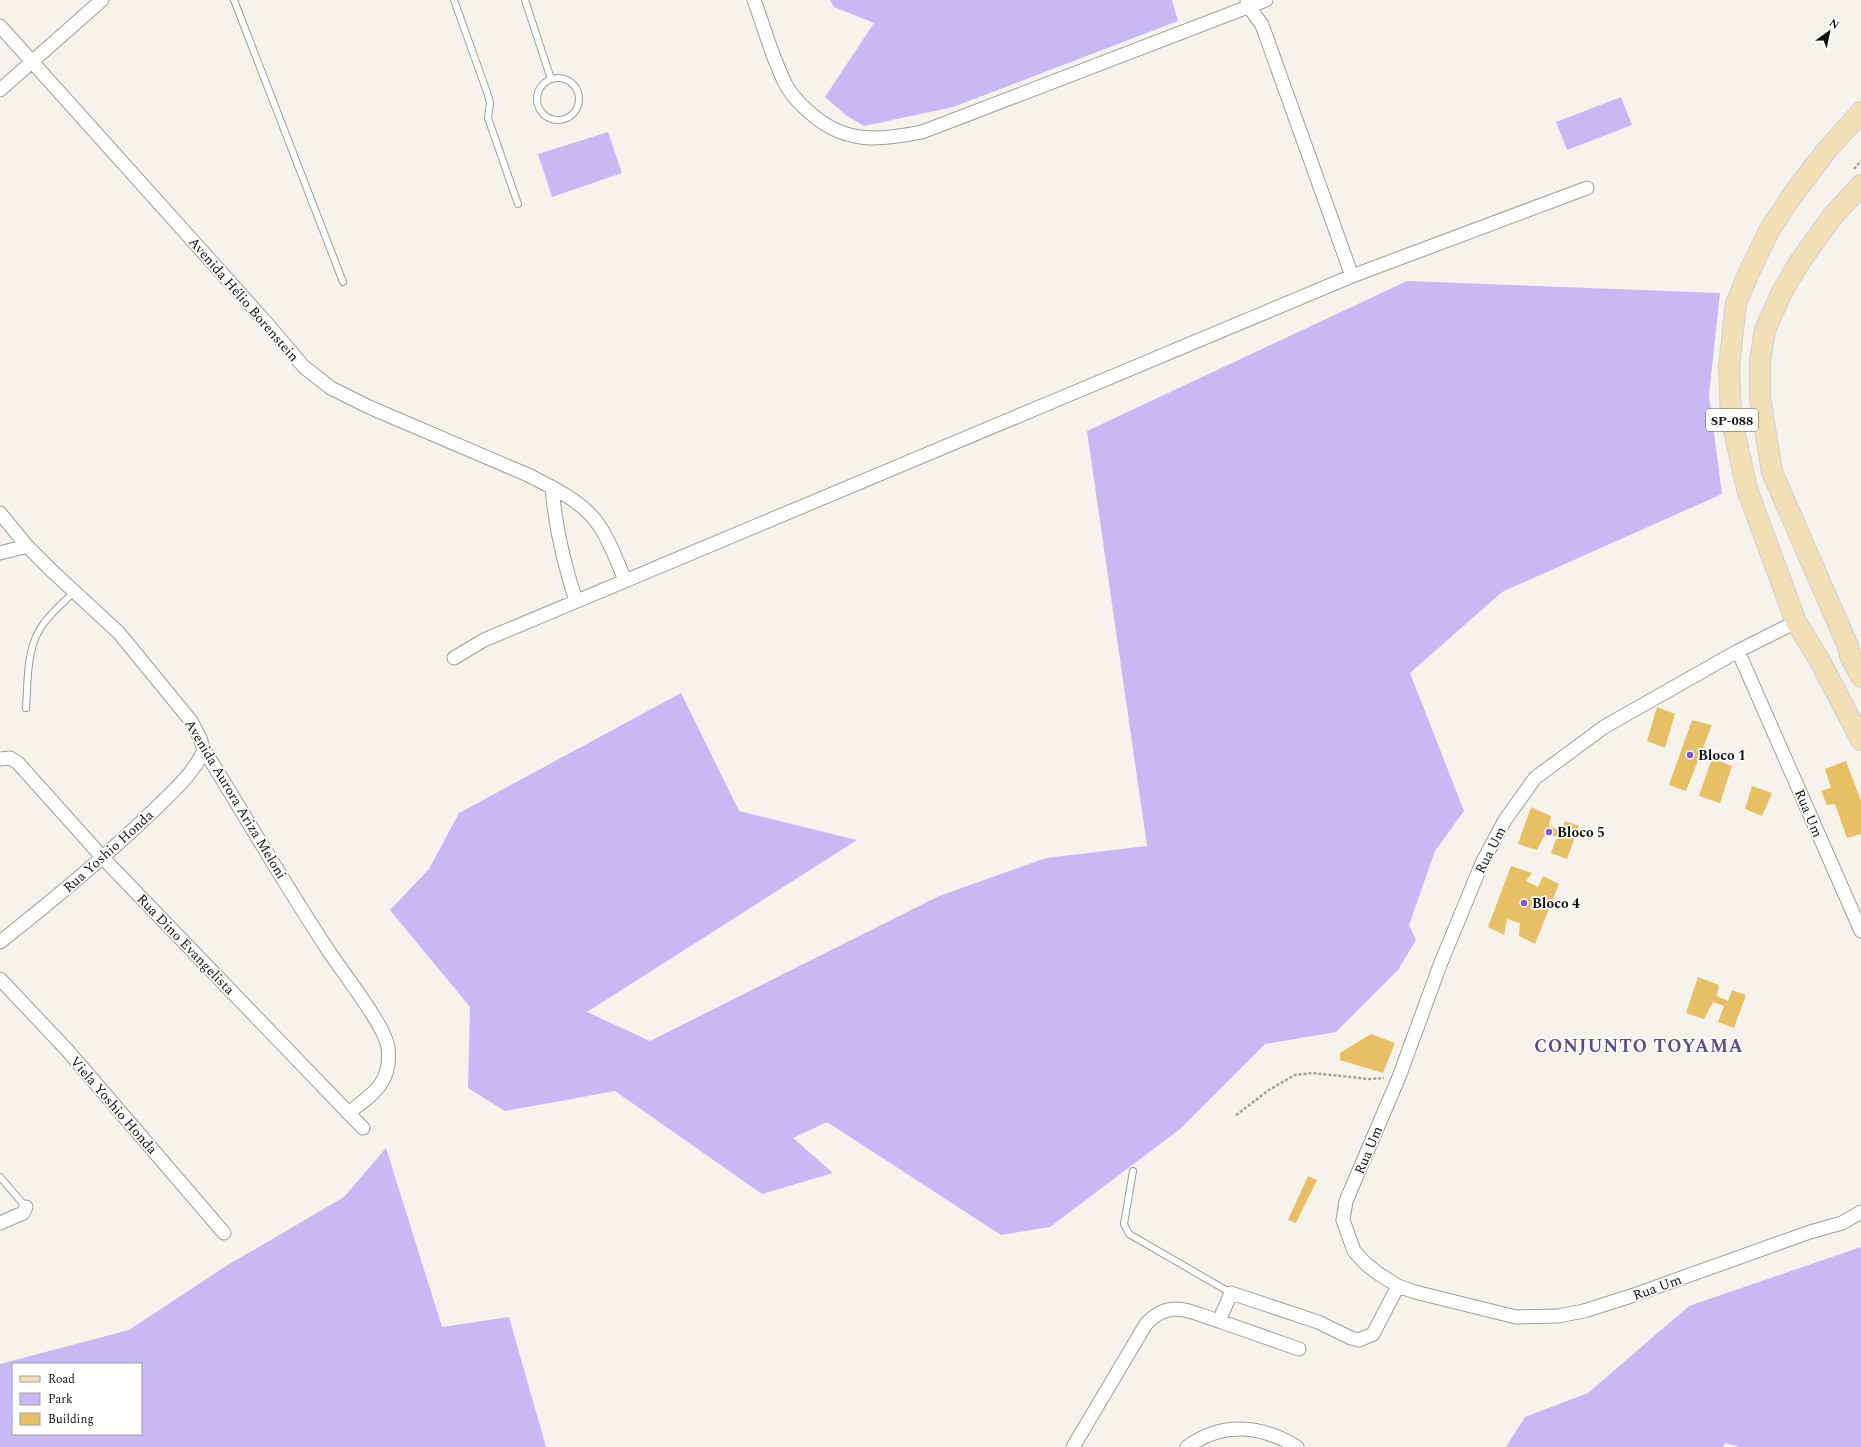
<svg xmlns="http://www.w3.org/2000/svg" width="1861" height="1447" viewBox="0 0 1861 1447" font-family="Spectral,serif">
  <rect width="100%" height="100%" fill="#f6f3ed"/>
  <path fill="#c8b8f4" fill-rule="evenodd" d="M830 0H1172L1178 21 953 107 864 126 847 116 825 97 874 23 834 7Z
    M1621 97 1632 125 1567 150 1556 122Z
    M608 132 622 173 552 197 538 154Z
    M1407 281 1720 293 1709 395 1722 494 1502 592 1410 673 1464 811 1435 851 1409 925 1416 940 1398 970 1336 1032 1265 1044 1180 1129 1050 1227 1001 1235 827 1122 793 1138 833 1173 762 1194 615 1091 505 1111 468 1088 470 1007 390 910 429 869 459 813 681 693 739 811 857 840 587 1012 650 1041 939 896 1046 858 1147 846 1087 431Z
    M386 1148 442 1327 509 1317 546 1447H0V1364L129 1330 226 1266 344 1197ZM13 1364H141V1434H13Z
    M1861 1247V1447H1740L1725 1443 1723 1447H1506L1525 1417 1588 1393 1689 1306Z"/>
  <path fill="#e7c064" d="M1657 707 1675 714 1665 748 1647 741Z
    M1692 720 1712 725 1686 791 1669 785Z
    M1712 758 1732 766 1720 803 1699 796Z
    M1846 761 1861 801V834L1847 838 1835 804 1827 805 1821 791 1831 788 1825 769Z
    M1752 786 1772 793 1762 816 1745 809Z
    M1531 807 1551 816 1549 826 1561 831 1565 821 1579 826 1567 859 1551 853 1557 837 1546 833 1537 850 1518 844Z
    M1511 866 1532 873 1526 881 1538 887 1543 876 1559 884 1535 944 1519 936 1520 923 1507 919 1504 935 1488 927Z
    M1698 977 1719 985 1717 996 1728 1001 1732 990 1746 995 1734 1028 1718 1022 1724 1006 1713 1002 1704 1019 1686 1013Z
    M1371 1034 1395 1043 1383 1073 1340 1060V1053Z
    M1308 1176 1317 1180 1296 1223 1288 1220Z"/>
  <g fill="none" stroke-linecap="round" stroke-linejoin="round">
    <defs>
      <path id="lane" d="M234 0 343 282
        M454 0 488 95 490 103 488 118 518 204
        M525 0 551 79
        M537 99a21 21 0 1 1 42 0a21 21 0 1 1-42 0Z
        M26 708C28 680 26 646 44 623 52 612 64 602 74 592
        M1133 1171 1124 1224 1129 1234 1231 1293
        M0 1177 26 1207"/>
      <path id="street" d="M754 0C764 27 772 57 785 83 790 94 799 103 808 111 844 144 877 141 922 132L1266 0
        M1247 0 1249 7 1262 25 1352 276
        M0 26 263 319 304 367 331 388 369 407 528 475C553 488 585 502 600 527 611 543 617 562 625 580
        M0 90 102 0
        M552 487C555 527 564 564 576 601
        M0 513 27 546 51 570 119 633 191 721 200 738 204 750C246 817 286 887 330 953 343 973 386 1027 388 1048 392 1083 373 1094 348 1113
        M0 553 27 546
        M1796 622 1738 651 1604 727 1535 778 1505 820 1482 863 1440 965 1399 1077 1346 1201 1343 1220 1354 1251 1366 1264 1379 1274 1398 1286 1415 1292 1516 1317 1558 1316 1584 1311 1631 1296 1810 1232 1842 1223 1861 1212
        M1738 651 1861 931
        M454 658 484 640 1352 276 1587 188
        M0 759 10 758 18 763 103 858 363 1128
        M0 942C52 901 104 858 152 812 171 793 193 775 204 750
        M0 979 68 1051 224 1233
        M0 1223 23 1213 26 1207
        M1219 1321 1299 1349
        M1073 1447 1146 1324C1171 1298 1189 1312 1219 1321L1231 1293 1318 1322 1351 1338 1359 1340 1373 1334 1398 1286
        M1187 1447C1222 1421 1261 1425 1297 1447"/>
      <path id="primary" d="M1861 112 1826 151 1794 193 1770 229 1751 268 1736 303 1729 367 1731 417 1747 489 1796 622 1820 661 1861 740
        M1861 185 1832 217 1799 263 1782 292 1765 330 1760 361V397L1772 472 1848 646 1850 656 1861 677"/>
    </defs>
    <use href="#lane" stroke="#a19e99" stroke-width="8"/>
    <use href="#street" stroke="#a19e99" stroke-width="15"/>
    <use href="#primary" stroke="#d0cfcf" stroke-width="22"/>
    <path stroke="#a3a19c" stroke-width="2.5" stroke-dasharray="3 2" stroke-linecap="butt" d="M1854 169 1861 161
      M1236 1115 1269 1090 1295 1075 1312 1073 1369 1079 1384 1078"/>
    <use href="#lane" stroke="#fff" stroke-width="6"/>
    <use href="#street" stroke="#fff" stroke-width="13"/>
    <use href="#primary" stroke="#f1dfb6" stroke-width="20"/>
  </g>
  <g fill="#8257d1" stroke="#fff" stroke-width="1.5">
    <circle cx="1690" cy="755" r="4"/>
    <circle cx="1549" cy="832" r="4"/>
    <circle cx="1524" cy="903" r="4"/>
  </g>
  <g text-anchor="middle" stroke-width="3.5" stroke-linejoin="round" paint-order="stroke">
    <rect fill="#fff" stroke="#595857" stroke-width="1" x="1706" y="409" width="52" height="22" rx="3"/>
    <g font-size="13" font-weight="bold" fill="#12110f">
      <text x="1732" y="425">SP-088</text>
    </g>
    <g font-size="14" fill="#12110f" stroke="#fff">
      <text transform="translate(244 299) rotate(49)" y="5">Avenida Hélio Borenstein</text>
      <text transform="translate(236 799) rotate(59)" y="5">Avenida Aurora Ariza Meloni</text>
      <text transform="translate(1809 813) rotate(67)" y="5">Rua Um</text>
      <text transform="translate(1490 850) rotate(-63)" y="5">Rua Um</text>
      <text transform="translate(108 851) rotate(-42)" y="5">Rua Yoshio Honda</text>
      <text transform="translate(186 944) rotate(46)" y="5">Rua Dino Evangelista</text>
      <text transform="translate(114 1105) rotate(49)" y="5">Viela Yoshio Honda</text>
      <text transform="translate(1368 1150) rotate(-67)" y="5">Rua Um</text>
      <text transform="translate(1657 1287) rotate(-20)" y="5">Rua Um</text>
    </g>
    <g font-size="14" font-weight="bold" fill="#12110f" stroke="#fff" text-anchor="start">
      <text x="1698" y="760">Bloco 1</text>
      <text x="1557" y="837">Bloco 5</text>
      <text x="1532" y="908">Bloco 4</text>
    </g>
    <g font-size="18" font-weight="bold" letter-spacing="1" fill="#5d4a88" stroke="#fff">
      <text x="1639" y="1052">CONJUNTO TOYAMA</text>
    </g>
  </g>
  <rect x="12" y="1363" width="130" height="72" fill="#ffffff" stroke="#a0a09f"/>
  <rect x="20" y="1376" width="20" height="6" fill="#f1dfb6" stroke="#a0a09f"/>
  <text x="48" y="1383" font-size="12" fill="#12110f">Road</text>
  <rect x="20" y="1393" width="20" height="12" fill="#c8b8f4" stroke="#a0a09f"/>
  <text x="48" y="1403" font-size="12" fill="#12110f">Park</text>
  <rect x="20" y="1413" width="20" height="12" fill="#e7c064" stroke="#a0a09f"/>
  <text x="48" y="1423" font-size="12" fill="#12110f">Building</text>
  <g transform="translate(1829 32) rotate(33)" stroke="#ffffff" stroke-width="3" paint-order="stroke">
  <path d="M0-3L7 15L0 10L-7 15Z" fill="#12110f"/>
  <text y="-6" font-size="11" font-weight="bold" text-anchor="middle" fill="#12110f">N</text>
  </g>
</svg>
